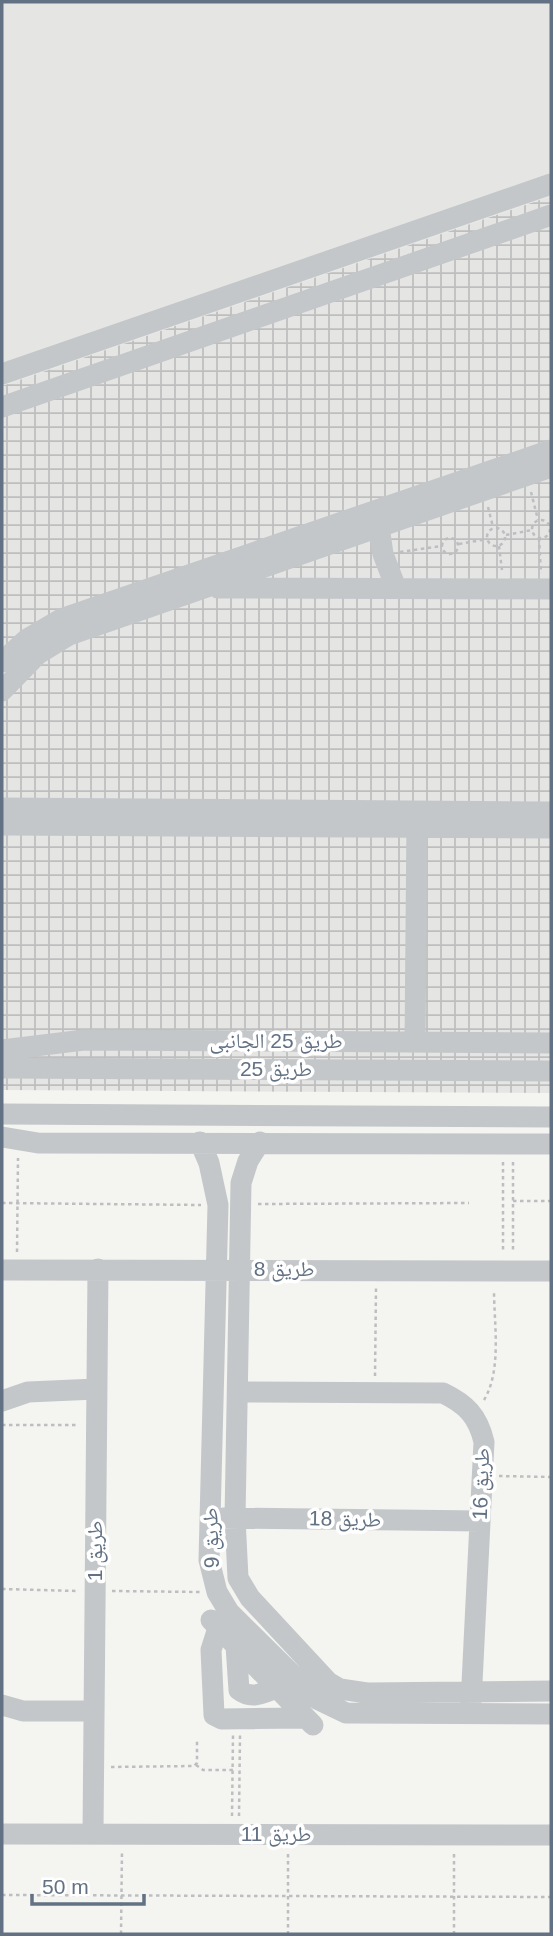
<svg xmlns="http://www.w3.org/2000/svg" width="553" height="1936" viewBox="0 0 553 1936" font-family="Helvetica,'Noto Naskh Arabic',sans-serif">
  <defs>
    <pattern id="industrial-grid" width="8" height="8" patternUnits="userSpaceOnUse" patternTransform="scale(1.75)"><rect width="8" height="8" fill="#e5e6e4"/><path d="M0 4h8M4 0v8" fill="none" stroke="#bdbfbe"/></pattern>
  </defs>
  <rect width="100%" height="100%" fill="#f4f5f0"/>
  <path fill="#e5e6e4" d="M2 2H551V196L2 386Z"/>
  <path fill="url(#industrial-grid)" d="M551 196V1093L2 1090V386Z"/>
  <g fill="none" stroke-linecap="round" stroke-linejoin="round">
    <path stroke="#bdbec1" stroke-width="2.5" stroke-dasharray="3.5 3.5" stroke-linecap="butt" d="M531 492 538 520
      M488 507 493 527
      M532 529a9 9 0 1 1 18 0a9 9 0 1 1-18 0Z
      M487 537a9 9 0 1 1 18 0a9 9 0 1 1-18 0Z
      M506 535 532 530
      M442 546a8 8 0 1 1 16 0a8 8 0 1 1-16 0Z
      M539 538 541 573
      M459 544 487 539
      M499 546 502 570
      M400 552 442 546
      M503 1162V1253
      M513 1162V1253
      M513 1201H551
      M2 1203 201 1205
      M258 1204 469 1203
      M17 1252 18 1158
      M375 1376 376 1288
      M484 1400C502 1370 494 1324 494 1290
      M2 1425H79
      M499 1476 551 1477
      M2 1589 77 1591
      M112 1591 200 1592
      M196 1765 203 1770H233
      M111 1767 194 1766 197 1763V1739
      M232 1816 233 1735
      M239 1816 240 1735
      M288 1854V1934
      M454 1854V1934
      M2 1895 551 1897
      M121 1934 122 1850"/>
    <path stroke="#c4c7ca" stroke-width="21" d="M2 374 551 184
      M2 407 551 215
      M379 526 383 554 396 588
      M218 588 551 589
      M2 662 27 639 61 619 551 450
      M2 691 38 654 69 635 551 467
      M2 808 551 812
      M2 825 551 828
      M415 1042 417 813
      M2 1050 84 1040 551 1043
      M2 1068 551 1071
      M2 1114 551 1117
      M2 1137 38 1143 551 1144
      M200 1142 209 1163 218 1205 209 1560 217 1592 229 1612 317 1699 346 1713 551 1714
      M260 1142 248 1161 241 1183 235 1518 238 1578 250 1598 328 1682 340 1689 367 1693 551 1691
      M2 1270 551 1271
      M238 1392 443 1393C466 1404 478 1416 484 1442L471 1703
      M2 1401 28 1392 96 1389
      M223 1518 480 1521
      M211 1620 313 1725
      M218 1628 211 1650 214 1715 222 1719 306 1718
      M236 1646 239 1690C252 1700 263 1693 277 1688
      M2 1705 23 1711H94
      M93 1833 98 1269
      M2 1834 551 1835"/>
  </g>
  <g text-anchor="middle" stroke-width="7" stroke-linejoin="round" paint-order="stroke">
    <g font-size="21" fill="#627183" stroke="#fff">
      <text x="276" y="1048">طريق 25 الجانبى</text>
      <text x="276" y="1076">طريق 25</text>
      <text x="284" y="1276">طريق 8</text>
      <text transform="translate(481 1484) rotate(-88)" y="7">طريق 16</text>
      <text transform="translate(345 1519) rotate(1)" y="7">طريق 18</text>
      <text transform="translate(211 1538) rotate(-92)" y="7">طريق 9</text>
      <text transform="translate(95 1551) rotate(-90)" y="7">طريق 1</text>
      <text x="276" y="1841">طريق 11</text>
    </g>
  </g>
  <rect width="553" height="1936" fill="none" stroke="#627183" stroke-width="7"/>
  <path d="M32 1894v10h112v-10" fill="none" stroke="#627183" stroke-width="3.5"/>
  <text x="42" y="1894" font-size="21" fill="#627183" stroke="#ffffff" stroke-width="5" paint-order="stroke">50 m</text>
</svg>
